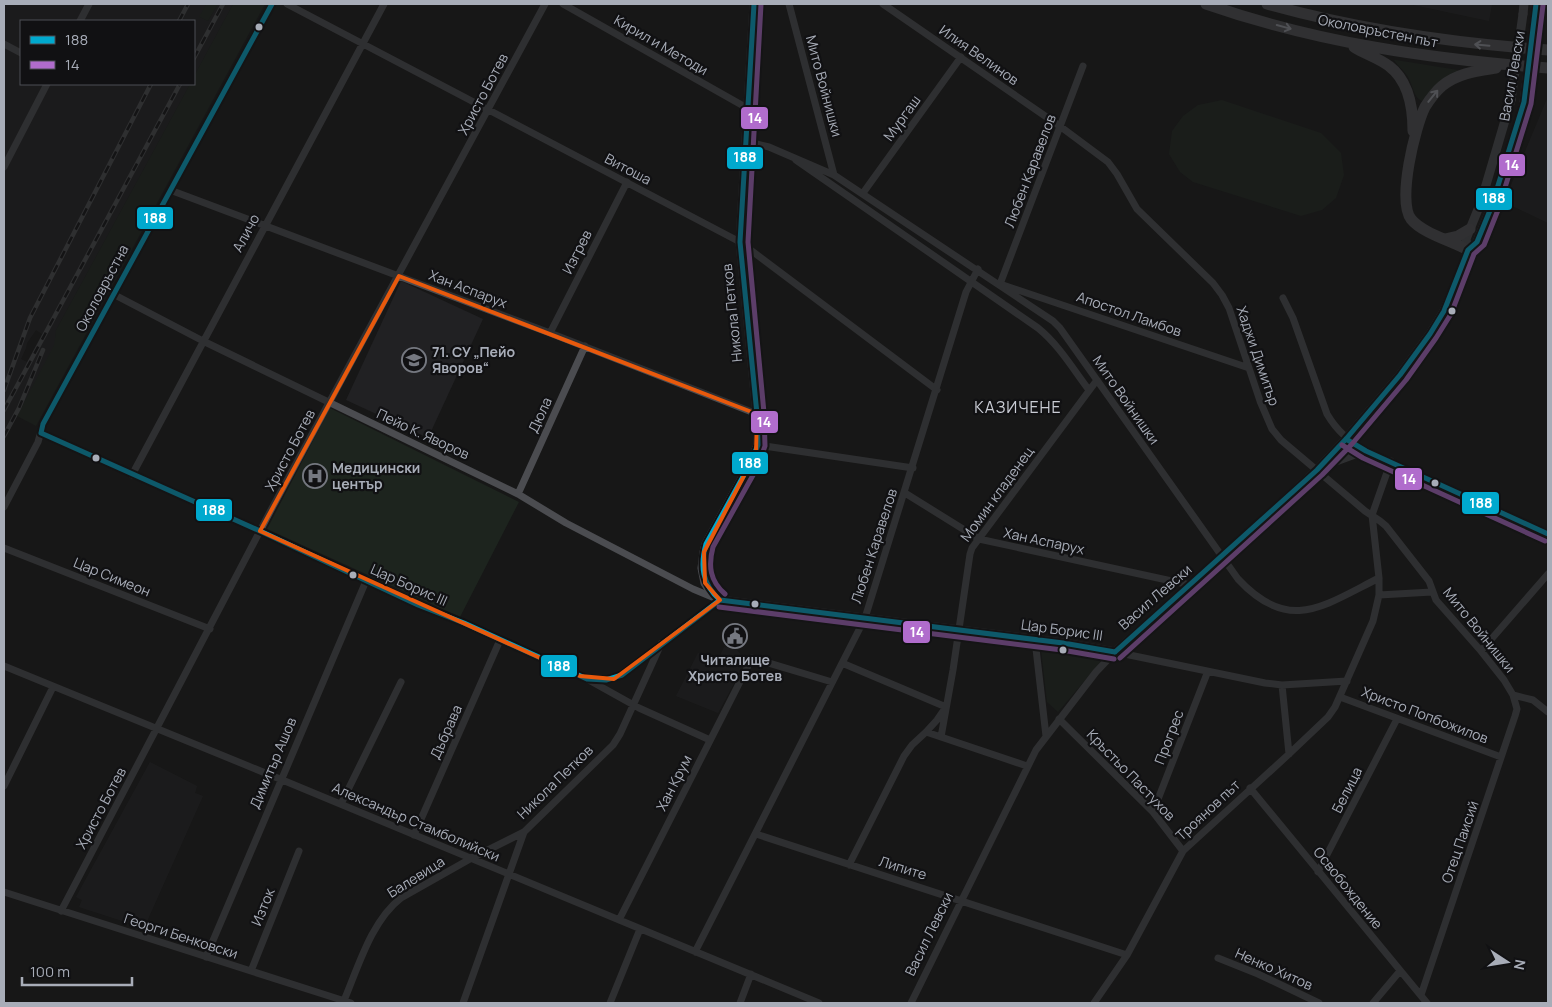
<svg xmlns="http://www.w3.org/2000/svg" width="1552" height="1007" viewBox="0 0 1552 1007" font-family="Manrope,sans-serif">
  <rect width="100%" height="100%" fill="#171717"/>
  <path fill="#212123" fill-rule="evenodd" d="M4 4H206L200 17 208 21 218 4H233L194 76V21H21V84H190L56 330 55 345 4 441ZM36 330 42 334 27 362 21 359 26 348 27 343Z
    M1409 4H1492L1489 21Z
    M1547 99H1548V223L1504 202Z
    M401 281 483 319 428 438 346 400Z
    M724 647 737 650 746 661 718 713 676 696 698 653 719 658Z
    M150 762 197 786 195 793 203 796 144 928 79 907 82 900 76 897Z"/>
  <path fill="#1d241e" d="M206 4H218L208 21 199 17Z
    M233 4H265L36 426 17 416 54 345 56 330 190 84H194V76Z
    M1394 60H1396L1458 70 1422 101C1413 97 1413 85 1408 77 1404 70 1398 66 1394 60Z
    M1222 100 1321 133 1341 153 1344 175 1336 198 1322 210 1301 216 1193 182 1180 172 1169 154 1172 131 1183 116 1198 105Z
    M330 408 519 502 460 617 267 529Z
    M1041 649 1104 658 1058 712 1047 702Z"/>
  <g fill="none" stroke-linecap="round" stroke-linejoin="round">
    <path stroke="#4b4c50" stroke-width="7" d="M287 4 740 242 937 390
      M563 4 747 108
      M789 4 834 175
      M883 4 1061 127 1108 162 1117 174 1137 209 1213 283 1222 295 1229 308 1260 401 1272 429 1281 440 1365 511 1380 521 1386 526 1429 581 1436 600 1481 651 1504 680 1513 695 1533 700 1548 712
      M80 21 89 4
      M4 44 21 53
      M1083 66 1000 284 1249 368
      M745 141 769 147 834 175 1053 321 1060 328 1238 579C1289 634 1323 606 1379 578
      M796 160 1038 328C1059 345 1073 369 1089 390
      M4 167 47 84
      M170 190 550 333 757 414
      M863 193 961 57
      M113 294 203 341 518 494 566 523 693 589 717 599
      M1283 298 1293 318 1327 414C1337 431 1349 441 1366 451L1548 534
      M550 333 627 182
      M41 433 260 531 418 605 464 623 587 679 639 708 710 740
      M758 445 913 468
      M1320 468 1366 451
      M132 475 384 4
      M905 493 979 539 1190 585
      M518 494 585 346
      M4 507 38 442 43 424 272 4
      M4 548 210 629
      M1379 595 1432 592
      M1035 640 1046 736
      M1481 651 1548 574
      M842 663 946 707 937 720 926 732
      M4 666 280 779 819 1003
      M592 680H606L622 675 720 600
      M1282 685 1289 754
      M1340 697 1501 757
      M1059 719 1153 812 1183 851
      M941 737 1027 766
      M4 786 53 687
      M1250 788 1427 1003
      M341 804 401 682
      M1153 812 1208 671
      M756 834 1127 955
      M414 835 500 640
      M849 865 904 756 912 745 926 732 941 737 953 670 970 554 972 548 1097 380
      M1318 872 1397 719
      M4 892 351 1003
      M61 911 272 508 545 4
      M619 920 752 658 832 682
      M695 952 865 618 966 292 978 269
      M206 957 366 581
      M1218 958 1258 974 1319 1003
      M251 971 299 851
      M1421 995 1515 716 1517 709 1513 695
      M343 1003C358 968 371 921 401 898L470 859 524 832
      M463 1003 524 832 613 745 620 734 661 644
      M610 1003 640 929
      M740 1003 751 974
      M911 1003 1036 750 1096 672 1115 652 1265 683 1282 685 1347 681
      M1094 1003 1127 955 1183 851 1289 754 1328 717 1335 707 1373 621 1379 595V578L1372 515 1391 461
      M1373 1003 1400 971"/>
    <path stroke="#4b4c50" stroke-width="9" d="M754 4 740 242 757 414 758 445 750 464 706 544 704 552 702 568 705 583 713 595 720 600 1063 643 1115 652 1222 557 1317 470 1346 439 1400 375 1430 334 1444 311 1463 266 1468 250 1466 239 1481 202 1511 100
      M1523 14 1524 4
      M1535 16 1536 4
      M1468 250 1477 242 1491 208 1517 131 1524 102"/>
    <path stroke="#4e4e52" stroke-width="11" d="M1206 4C1318 43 1431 59 1548 68
      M1267 4C1359 30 1453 43 1548 50
      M1354 47C1365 54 1379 58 1389 66 1409 81 1413 108 1413 131
      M1445 239 1458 236 1470 229
      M1468 250C1452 241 1422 233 1411 219 1397 201 1415 127 1425 107 1430 99 1435 92 1442 86 1458 73 1477 71 1496 68"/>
    <defs>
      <path id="rail" d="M179 21 188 4
        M194 58 223 4
        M4 390 30 318 151 84
        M4 410 180 84
        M4 436 19 408 43 350"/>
    </defs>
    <use href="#rail" stroke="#4b4c4f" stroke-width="4.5"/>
    <use href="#rail" stroke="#111113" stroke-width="2.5" stroke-dasharray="8" stroke-linecap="butt"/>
    <path stroke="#4b4c50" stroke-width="9" d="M1511 100 1523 14
      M1524 102 1535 16"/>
    <defs>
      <path id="bus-1" d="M41 433 260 531 418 605 464 623 587 679 606 680 622 675 720 600
        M41 433 43 424 272 4
        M1346 439 1366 451 1548 534
        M720 600C702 584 700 566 706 544L750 464 758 445 757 414 740 242 754 4
        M720 600 1063 643 1115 652
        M1115 652 1317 470 1346 439 1400 375 1430 334 1444 311 1468 250 1477 242 1491 208 1524 102 1536 4"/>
      <path id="bus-2" d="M1342 445 1363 458 1545 541
        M725 594C710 581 708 566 713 547L757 468 765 446 764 413 748 242 761 4
        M719 607 1062 650 1114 659
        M1120 658 1322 475 1352 444 1406 380 1436 338 1451 314 1474 254 1484 245 1498 210 1531 104 1543 5"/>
    </defs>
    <use href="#bus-1" stroke="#111113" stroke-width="9"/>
    <use href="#bus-2" stroke="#111113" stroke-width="9"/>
    <use href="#bus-1" stroke="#00a9ce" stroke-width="5"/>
    <use href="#bus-2" stroke="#b06ccc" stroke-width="5"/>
  </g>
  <defs><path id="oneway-shaft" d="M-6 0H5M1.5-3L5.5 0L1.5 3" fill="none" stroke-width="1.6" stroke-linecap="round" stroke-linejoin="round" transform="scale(1.25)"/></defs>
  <g stroke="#92959e">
    <use href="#oneway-shaft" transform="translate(1284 27) rotate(15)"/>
    <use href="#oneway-shaft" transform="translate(1482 45) rotate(-175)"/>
    <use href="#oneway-shaft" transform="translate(1433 96) rotate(-51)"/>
  </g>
  <path d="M0 0H1552V1007H0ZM399 276 757 414 756 453 704 552 705 583 720 600 614 679 580 676 260 531Z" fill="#171717" fill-opacity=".55" fill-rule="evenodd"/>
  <path fill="none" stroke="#e8590c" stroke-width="4" stroke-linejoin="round" d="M399 276 757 414 756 453 704 552 705 583 720 600 614 679 580 676 260 531Z"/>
  <defs>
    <symbol id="school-ring" viewBox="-11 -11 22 22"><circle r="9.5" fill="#111113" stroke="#757880" stroke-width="1.5"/><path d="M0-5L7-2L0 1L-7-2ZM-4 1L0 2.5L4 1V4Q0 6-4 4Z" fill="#757880"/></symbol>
    <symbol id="hospital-ring" viewBox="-11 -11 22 22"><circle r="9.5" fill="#111113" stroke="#757880" stroke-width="1.5"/><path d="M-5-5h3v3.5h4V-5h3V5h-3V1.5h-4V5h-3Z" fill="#757880"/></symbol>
    <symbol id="civic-ring" viewBox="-11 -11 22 22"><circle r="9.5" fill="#111113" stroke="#757880" stroke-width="1.5"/><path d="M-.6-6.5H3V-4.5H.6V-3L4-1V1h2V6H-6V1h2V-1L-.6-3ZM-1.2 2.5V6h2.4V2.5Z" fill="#757880"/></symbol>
  </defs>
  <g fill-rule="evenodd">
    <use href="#school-ring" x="400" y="346" width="28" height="28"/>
    <use href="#hospital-ring" x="301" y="462" width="28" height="28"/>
    <use href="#civic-ring" x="721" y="622" width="28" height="28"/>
  </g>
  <g fill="#a8adb8" stroke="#111113" stroke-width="2">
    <circle cx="259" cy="27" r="4.5"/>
    <circle cx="1452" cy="311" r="4.5"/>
    <circle cx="96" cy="458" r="4.5"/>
    <circle cx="1435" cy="483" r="4.5"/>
    <circle cx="353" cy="575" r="4.5"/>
    <circle cx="755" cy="604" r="4.5"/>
    <circle cx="1063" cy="650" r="4.5"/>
  </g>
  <g text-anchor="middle" stroke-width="4.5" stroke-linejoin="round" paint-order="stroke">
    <g font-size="14" fill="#a8adb8" stroke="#111113">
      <text transform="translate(1378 31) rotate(11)" y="5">Околовръстен път</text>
      <text transform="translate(661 45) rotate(30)" y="5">Кирил и Методи</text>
      <text transform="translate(979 55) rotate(35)" y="5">Илия Велинов</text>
      <text transform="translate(1512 76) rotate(-80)" y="5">Васил Левски</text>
      <text transform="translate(824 86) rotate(75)" y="5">Мито Войнишки</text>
      <text transform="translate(483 94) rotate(-62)" y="5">Христо Ботев</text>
      <text transform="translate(902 118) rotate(-54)" y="5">Мургаш</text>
      <text transform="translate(628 169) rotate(28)" y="5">Витоша</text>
      <text transform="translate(1030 171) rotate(-69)" y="5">Любен Каравелов</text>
      <text transform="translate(246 233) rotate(-62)" y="5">Аличо</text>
      <text transform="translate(577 252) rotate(-63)" y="5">Изгрев</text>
      <text transform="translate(102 288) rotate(-62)" y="5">Околовръстна</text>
      <text transform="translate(468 289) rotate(21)" y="5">Хан Аспарух</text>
      <text transform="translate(732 313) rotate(-96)" y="5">Никола Петков</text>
      <text transform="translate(1129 314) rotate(19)" y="5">Апостол Ламбов</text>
      <text transform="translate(1258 356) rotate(71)" y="5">Хаджи Димитър</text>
      <text transform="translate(1126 400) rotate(55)" y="5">Мито Войнишки</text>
      <text transform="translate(540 415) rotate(-65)" y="5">Дюла</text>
      <text transform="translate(423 434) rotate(25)" y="5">Пейо К. Яворов</text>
      <text transform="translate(290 450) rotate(-62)" y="5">Христо Ботев</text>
      <text transform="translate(997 494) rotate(-54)" y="5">Момин кладенец</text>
      <text transform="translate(1044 541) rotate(12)" y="5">Хан Аспарух</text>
      <text transform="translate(874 546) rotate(-72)" y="5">Любен Каравелов</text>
      <text transform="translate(112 577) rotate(22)" y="5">Цар Симеон</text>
      <text transform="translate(409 585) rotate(24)" y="5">Цар Борис III</text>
      <text transform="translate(1155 597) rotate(-41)" y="5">Васил Левски</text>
      <text transform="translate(1062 630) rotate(8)" y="5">Цар Борис III</text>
      <text transform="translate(1479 630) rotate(51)" y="5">Мито Войнишки</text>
      <text transform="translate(1425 715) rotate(21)" y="5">Христо Попбожилов</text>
      <text transform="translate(446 732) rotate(-66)" y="5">Дъбрава</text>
      <text transform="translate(1169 737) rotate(-69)" y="5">Прогрес</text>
      <text transform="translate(273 763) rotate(-67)" y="5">Димитър Ашов</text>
      <text transform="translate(1131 775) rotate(46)" y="5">Кръстьо Пастухов</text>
      <text transform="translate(555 782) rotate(-44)" y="5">Никола Петков</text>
      <text transform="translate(674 783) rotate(-63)" y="5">Хан Крум</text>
      <text transform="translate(1347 790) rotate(-63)" y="5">Белица</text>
      <text transform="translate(101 808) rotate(-62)" y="5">Христо Ботев</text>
      <text transform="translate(1208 810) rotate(-43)" y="5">Троянов път</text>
      <text transform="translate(416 822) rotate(23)" y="5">Александър Стамболийски</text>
      <text transform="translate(1460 842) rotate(-71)" y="5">Отец Паисий</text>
      <text transform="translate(903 868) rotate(17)" y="5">Липите</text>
      <text transform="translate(416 877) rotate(-32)" y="5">Балевица</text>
      <text transform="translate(1348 888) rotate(51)" y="5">Освобождение</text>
      <text transform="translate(263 907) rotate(-68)" y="5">Изток</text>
      <text transform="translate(929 934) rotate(-64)" y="5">Васил Левски</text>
      <text transform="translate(181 936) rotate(18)" y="5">Георги Бенковски</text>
      <text transform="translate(1274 969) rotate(24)" y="5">Ненко Хитов</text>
    </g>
    <g font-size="14" font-weight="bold" fill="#a8adb8" stroke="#111113" text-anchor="start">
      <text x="432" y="357">71. СУ „Пейо<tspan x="432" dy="16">Яворов“</tspan></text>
      <text x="332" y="473">Медицински<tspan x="332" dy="16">център</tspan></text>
      <text x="735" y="665" text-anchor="middle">Читалище<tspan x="735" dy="16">Христо Ботев</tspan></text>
    </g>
    <g font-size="16" letter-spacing="1" fill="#c9ccd4" stroke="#111113">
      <text x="1018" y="413">КАЗИЧЕНЕ</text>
    </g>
  </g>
  <g stroke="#111113" stroke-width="2">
    <rect x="740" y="106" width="29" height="24" rx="5" fill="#b06ccc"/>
    <rect x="726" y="146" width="38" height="24" rx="5" fill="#00a9ce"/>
    <rect x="1498" y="153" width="28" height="24" rx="5" fill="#b06ccc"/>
    <rect x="1475" y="187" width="38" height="24" rx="5" fill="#00a9ce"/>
    <rect x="136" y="206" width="38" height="24" rx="5" fill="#00a9ce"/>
    <rect x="750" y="410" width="29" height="24" rx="5" fill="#b06ccc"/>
    <rect x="731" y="451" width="38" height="24" rx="5" fill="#00a9ce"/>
    <rect x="1394" y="467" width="29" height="24" rx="5" fill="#b06ccc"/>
    <rect x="1461" y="491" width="39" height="24" rx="5" fill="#00a9ce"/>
    <rect x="195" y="498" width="38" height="24" rx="5" fill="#00a9ce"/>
    <rect x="902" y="620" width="29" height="24" rx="5" fill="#b06ccc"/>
    <rect x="540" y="654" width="38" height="24" rx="5" fill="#00a9ce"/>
  </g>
  <g font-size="14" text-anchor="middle" font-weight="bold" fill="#fff">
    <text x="755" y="123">14</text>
    <text x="745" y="162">188</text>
    <text x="1512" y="170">14</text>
    <text x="1494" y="203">188</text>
    <text x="155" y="223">188</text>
    <text x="764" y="427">14</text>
    <text x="750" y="468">188</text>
    <text x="1409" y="484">14</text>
    <text x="1481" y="508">188</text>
    <text x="214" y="515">188</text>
    <text x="917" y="637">14</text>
    <text x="559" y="671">188</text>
  </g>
  <rect width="1552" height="1007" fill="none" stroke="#a8adb8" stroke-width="10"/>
  <rect x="20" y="20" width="175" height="65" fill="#111113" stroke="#4d4f55"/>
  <rect x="30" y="36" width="25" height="8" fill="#00a9ce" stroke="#4d4f55"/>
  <text x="65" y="45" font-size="15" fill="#a8adb8">188</text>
  <rect x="30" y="61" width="25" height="8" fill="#b06ccc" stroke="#4d4f55"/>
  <text x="65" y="70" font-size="15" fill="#a8adb8">14</text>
  <g transform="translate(1507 962) rotate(102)" stroke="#111113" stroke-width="4" paint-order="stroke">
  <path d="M0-4L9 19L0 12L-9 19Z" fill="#a8adb8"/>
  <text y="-8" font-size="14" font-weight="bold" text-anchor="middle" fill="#a8adb8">N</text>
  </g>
  <path d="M22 977v8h110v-8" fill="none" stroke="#a8adb8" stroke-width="2.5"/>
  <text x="30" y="977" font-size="15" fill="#a8adb8" stroke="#111113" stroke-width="4" paint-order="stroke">100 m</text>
</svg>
